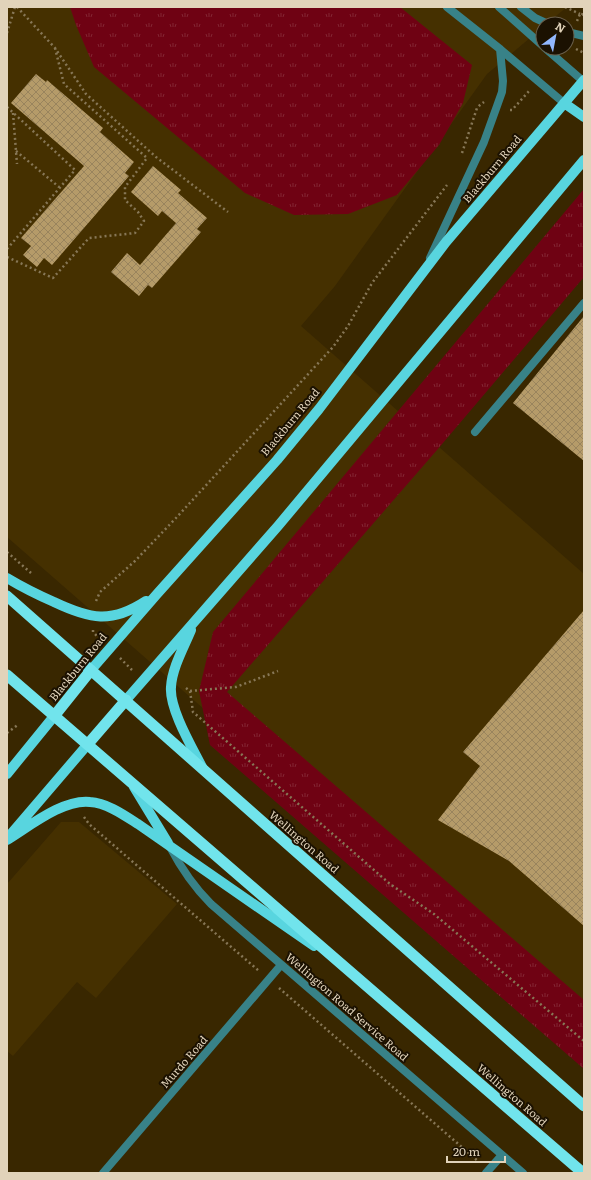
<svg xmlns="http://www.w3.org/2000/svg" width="591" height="1180" viewBox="0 0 591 1180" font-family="Literata,serif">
  <defs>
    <pattern id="grass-tufts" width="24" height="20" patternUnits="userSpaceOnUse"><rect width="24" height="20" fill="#6f0213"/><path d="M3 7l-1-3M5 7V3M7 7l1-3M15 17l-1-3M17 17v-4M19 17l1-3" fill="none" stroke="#832633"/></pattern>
    <pattern id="building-cross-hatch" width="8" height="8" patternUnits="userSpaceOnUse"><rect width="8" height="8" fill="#b59b69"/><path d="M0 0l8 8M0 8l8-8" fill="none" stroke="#99845d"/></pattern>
  </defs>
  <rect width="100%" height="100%" fill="#392700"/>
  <path fill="#453000" d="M7 7H567L546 24H543V27L487 74 335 286 301 326 584 574V1041L7 537Z
    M61 822H79L177 904 96 998 77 982 13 1056 7 1051V884Z"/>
  <path fill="url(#grass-tufts)" d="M70 7H400L472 65 463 103 439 145 397 195 348 214 294 215 245 193 94 67 76 25Z
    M584 189V277L437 450 227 692 584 1000V1069L210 745 199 691 213 632Z"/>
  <path fill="url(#building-cross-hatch)" d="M36 74 46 82 47 80 103 128 100 132 134 162 125 173 129 176 52 265 44 258 37 267 23 255 31 246 21 238 84 166 11 103Z
    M153 166 181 190 178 193 207 218 197 229 201 232 152 288 148 285 139 296 111 272 127 253 140 265 176 223 162 211 158 216 131 192Z
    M584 316V461L513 403Z
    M584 610V926L509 861 438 820 480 766 463 752Z"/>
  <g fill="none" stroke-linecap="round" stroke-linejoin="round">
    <path stroke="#877756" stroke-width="2.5" stroke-dasharray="2 3" stroke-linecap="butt" d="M17 7 55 48 86 94 156 157 228 212
      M565 7 580 14
      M582 15 584 10
      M577 21 580 14 584 15
      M7 33 15 7
      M576 49 584 53
      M7 107 75 170 7 249
      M510 110H512L530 90
      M13 113 17 164
      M16 151 59 187
      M462 153 477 108 480 105 484 102
      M7 257 53 278 89 238 135 233 144 221 138 212 125 200V187L147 158 64 84 55 48
      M7 552 31 573
      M96 601 100 592 135 561 176 518 333 347 348 326 372 283 447 185
      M93 630V632L99 638
      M120 658 132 670
      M186 688 190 691 193 712 390 884 434 914 584 1041
      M190 691 236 687 278 671
      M7 733 19 724
      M84 817 89 824 259 971
      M279 988 479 1162"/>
    <path stroke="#388288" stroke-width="8" d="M447 7 500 49 564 103
      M499 7 543 46
      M521 7 535 18 548 24
      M567 32 584 36
      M545 48 583 81
      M430 258 484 142 497 106 502 92 503 81 500 49
      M475 432 584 303"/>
    <path stroke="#388288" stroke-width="8" d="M170 847C181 868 194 887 211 904L523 1173
      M103 1173 281 965
      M486 1173 502 1155"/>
    <path stroke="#58d5df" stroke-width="10" d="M564 103 584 117
      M7 578C22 587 38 595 54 602 90 619 111 624 146 601
      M191 630C184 647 172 668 171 687 169 709 193 749 203 769
      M91 670 157 594 277 460 319 409 446 242 584 80
      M126 700 278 526 584 160
      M7 774 55 715
      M134 787 168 843
      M11 834 88 744
      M7 840C30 826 63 799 90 802 107 803 124 815 138 824L314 946"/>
    <path stroke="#71e4ec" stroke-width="11" d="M7 596 584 1106
      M7 675 583 1173
      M55 715 91 670
      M88 744 126 700"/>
  </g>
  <g text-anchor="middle" stroke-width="4" stroke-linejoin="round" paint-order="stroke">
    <g font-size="11" fill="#e1d3ba" stroke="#1b1101">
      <text transform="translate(492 169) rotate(-50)" y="4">Blackburn Road</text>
      <text transform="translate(290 422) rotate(-50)" y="4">Blackburn Road</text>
      <text transform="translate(78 667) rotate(-51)" y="4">Blackburn Road</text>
      <text transform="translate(304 842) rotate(41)" y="4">Wellington Road</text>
      <text transform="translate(347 1007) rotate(41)" y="4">Wellington Road Service Road</text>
      <text transform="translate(184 1062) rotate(-49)" y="4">Murdo Road</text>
      <text transform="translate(512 1095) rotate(41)" y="4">Wellington Road</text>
    </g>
  </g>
  <rect width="591" height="1180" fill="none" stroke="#e1d3ba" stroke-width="16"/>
  <g transform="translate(555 36) rotate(32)"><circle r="19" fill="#1b1101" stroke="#6a5f4b"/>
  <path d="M0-3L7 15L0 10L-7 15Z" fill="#92b7fd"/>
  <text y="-6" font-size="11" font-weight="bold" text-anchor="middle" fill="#e1d3ba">N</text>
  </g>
  <path d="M447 1156v6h58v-6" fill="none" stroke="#e1d3ba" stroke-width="2"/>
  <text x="453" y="1156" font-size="12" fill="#e1d3ba" stroke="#1b1101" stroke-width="3" paint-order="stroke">20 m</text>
</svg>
